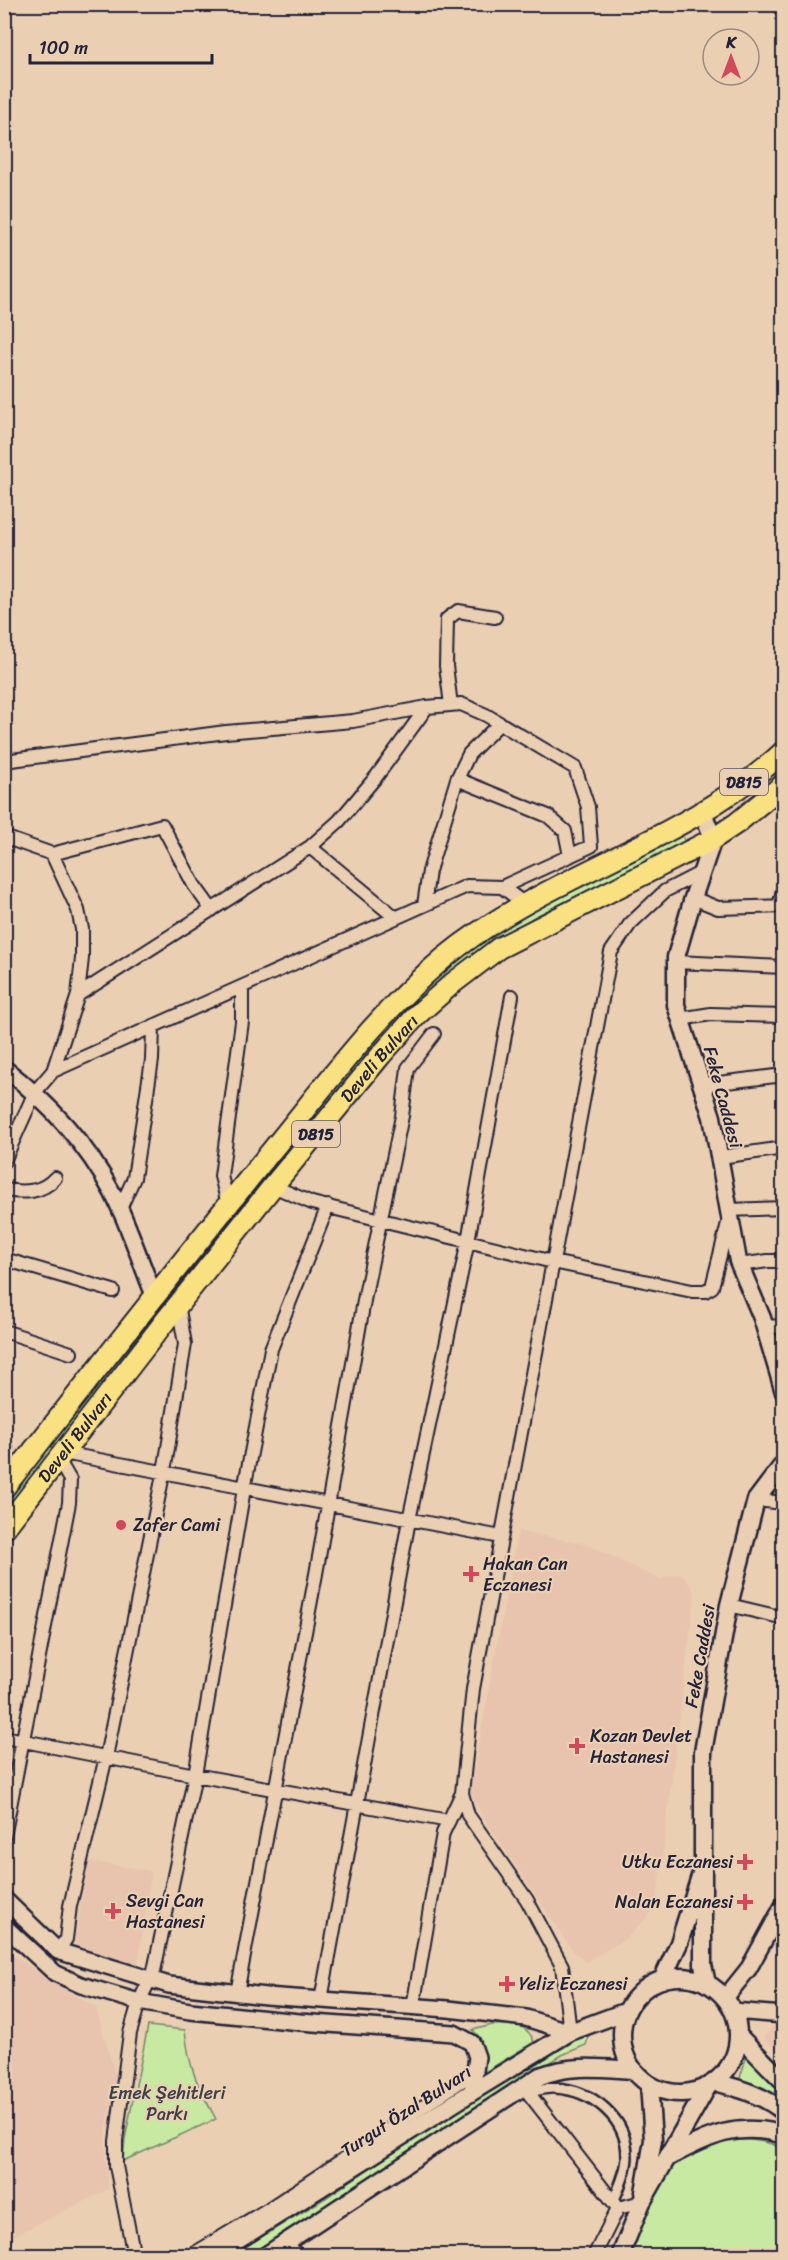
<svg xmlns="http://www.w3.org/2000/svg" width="788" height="2260" viewBox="0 0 788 2260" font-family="Sriracha,sans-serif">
  <rect width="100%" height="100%" fill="#ebcfb2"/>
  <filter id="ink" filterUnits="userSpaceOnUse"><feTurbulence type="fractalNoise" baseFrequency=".0167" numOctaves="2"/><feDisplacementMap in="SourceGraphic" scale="12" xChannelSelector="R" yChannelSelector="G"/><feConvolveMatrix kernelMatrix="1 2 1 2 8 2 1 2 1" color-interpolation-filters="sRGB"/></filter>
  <g filter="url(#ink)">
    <path fill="#e8c4af" d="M518 1531 586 1544 659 1579 683 1574 695 1593 656 1908 627 1938 586 1962 573 1951 482 1816 470 1791Z
      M88 1861 151 1871 138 1964 73 1950Z
      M4 1948 23 1962 96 2008 118 2083 110 2106 105 2142 109 2189 5 2240Z
      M773 2026H783V2055L763 2038Z"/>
    <path fill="#c8e9a1" stroke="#75866e" stroke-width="1.5" d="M682 835 685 843 534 917 473 957 5 1513 4 1500 40 1453 375 1036 447 965 526 912Z
      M492 2025C512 2025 526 2021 534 2042L483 2073C484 2056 486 2042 473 2030Z
      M148 2026 185 2030C189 2069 197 2085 216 2119L123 2161 125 2139Z
      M591 2027 586 2045 562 2055 423 2142 249 2255 230 2256 327 2197 421 2133Z
      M748 2052 783 2088V2104L768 2092 739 2081Z
      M716 2139C738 2139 764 2138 783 2149V2255L626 2256 673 2161Z"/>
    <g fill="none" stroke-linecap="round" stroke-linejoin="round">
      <defs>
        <path id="pedestrian" d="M528 2092C537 2091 546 2087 555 2088 592 2090 628 2118 627 2158 626 2173 619 2188 613 2202"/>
        <path id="minor" d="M451 705 446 666 447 619 458 611 495 617
          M4 761 226 732 353 721 427 707 461 704 486 715 575 768 588 807 591 846 502 887
          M457 779 548 816 565 831 570 856
          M4 837 52 854 162 825 194 885 212 910
          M310 847 396 918
          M52 854 78 910 82 929V958L78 995
          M693 898 718 908 784 906
          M424 905 429 871 457 779 469 754 499 724
          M779 906 784 886
          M676 962 784 967
          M680 1019 711 1014 784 1016
          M53 1071 78 995 310 847 339 821 376 777 427 707
          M702 1085 784 1075
          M720 1157 784 1148
          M4 1161 35 1092 53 1071 467 886 502 887 525 904
          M273 1186 312 1203 553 1262 692 1291H705L712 1287 729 1219
          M4 1190C24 1193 42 1193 55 1178
          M228 1204 221 1176 242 1022V987
          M728 1210 784 1208
          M119 1211 134 1178 152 1060 153 1027
          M4 1259 113 1291
          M739 1265 768 1261H784
          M764 1326 784 1327
          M4 1331 71 1353
          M4 1448H6
          M63 1453 501 1537
          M756 1500 784 1503
          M729 1605 784 1618
          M4 1737 195 1775 449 1821
          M4 1837 69 1503 70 1480 58 1459
          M58 1951 66 1939 70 1906 106 1757 166 1460 185 1344 178 1304
          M237 1993 316 1574 365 1295 402 1116 408 1068 434 1034
          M321 2000 409 1520 468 1241 512 996
          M413 2007 443 1833 462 1793
          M570 2032 562 1966 527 1900 468 1815 462 1793 473 1689 611 952 630 924 665 891 702 872
          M523 2086 618 2208
          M286 2242 298 2256
          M134 2256 116 2166V2141L130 2033 139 2002 154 1971 195 1775 244 1489 271 1349 328 1206
          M190 2256 270 2208 475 2072
          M594 2256 618 2208 642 2202"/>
        <path id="tertiary" d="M4 1068C48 1102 86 1143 112 1192 129 1225 140 1261 154 1295
          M4 1899 58 1951 169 1985 266 1996 448 2009 526 2018 570 2032
          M4 1926 55 1973 81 1985 139 2002 190 2011 300 2022 454 2033 472 2043 477 2057 472 2092
          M725 1998 749 1968 784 1904
          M733 2011 784 2015"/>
        <path id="secondary" d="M703 812 713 839 693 898 676 957V1005L712 1117 738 1261 762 1318 784 1392
          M703 1867V1752L729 1605 756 1500 784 1463
          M622 2035a58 58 0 1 1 116 0a58 58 0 1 1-116 0Z
          M662 1980 679 1943 703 1867V1965L707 1984
          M738 2035 784 2082
          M714 2082C739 2088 763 2095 784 2112
          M669 2157C708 2136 738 2121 784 2135
          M644 2192 653 2140 649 2084
          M213 2256 472 2092 570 2032 627 2011
          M265 2256 540 2076C570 2064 601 2068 633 2070
          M620 2256 642 2202 708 2086"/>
        <g id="trunk">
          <path d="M4 1488C93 1374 182 1261 273 1149 327 1083 378 1013 444 958 547 873 684 845 784 751"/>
          <path id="s1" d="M4 1529 166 1320 273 1186 381 1055 418 1014 453 983 499 948 713 839 737 823 784 784"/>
        </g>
      </defs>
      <use href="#pedestrian" stroke="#22223b" stroke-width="14"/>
      <use href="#minor" stroke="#22223b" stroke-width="16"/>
      <use href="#tertiary" stroke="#22223b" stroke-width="20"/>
      <use href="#secondary" stroke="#22223b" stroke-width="21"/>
      <use href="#trunk" stroke="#22223b" stroke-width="24"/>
      <use href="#pedestrian" stroke="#ebcfb2" stroke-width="9"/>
      <use href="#minor" stroke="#ebcfb2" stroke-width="12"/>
      <use href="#tertiary" stroke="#ebcfb2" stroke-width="15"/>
      <use href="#secondary" stroke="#ebcfb2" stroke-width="16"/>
      <use href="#trunk" stroke="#f9e181" stroke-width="20"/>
    </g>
  </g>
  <g fill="#d1495b" stroke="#ebcfb2" stroke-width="2">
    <circle cx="121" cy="1525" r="6"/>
    <path d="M468 1565h6v6h6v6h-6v6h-6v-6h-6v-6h6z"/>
    <path d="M574 1737h6v6h6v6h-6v6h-6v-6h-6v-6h6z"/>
    <path d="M742 1853h6v6h6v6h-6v6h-6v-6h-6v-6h6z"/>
    <path d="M742 1893h6v6h6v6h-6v6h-6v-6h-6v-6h6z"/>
    <path d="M110 1902h6v6h6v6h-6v6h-6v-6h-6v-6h6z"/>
    <path d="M504 1975h6v6h6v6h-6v6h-6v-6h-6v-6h6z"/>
  </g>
  <g text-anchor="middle" stroke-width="4.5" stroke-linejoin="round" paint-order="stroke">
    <g fill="#ebcfb2" stroke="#5e565f" stroke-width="1.5">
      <rect x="720" y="769" width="48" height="26" rx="4.5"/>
      <rect x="292" y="1121" width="48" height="26" rx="4.5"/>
    </g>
    <g font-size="16" font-weight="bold" fill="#22223b">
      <text x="744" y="788">D815</text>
      <text x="316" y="1140">D815</text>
    </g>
    <g font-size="18" fill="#22223b" stroke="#ebcfb2">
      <text dy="6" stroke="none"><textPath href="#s1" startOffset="602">Develi Bulvarı</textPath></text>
      <text transform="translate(723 1097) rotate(75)" y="6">Feke Caddesi</text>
      <text dy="6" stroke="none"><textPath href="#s1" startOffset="116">Develi Bulvarı</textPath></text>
      <text transform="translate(700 1656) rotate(-80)" y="6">Feke Caddesi</text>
      <text transform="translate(406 2111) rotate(-33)" y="6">Turgut Özal Bulvarı</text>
    </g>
    <g font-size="18" fill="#22223b" stroke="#ebcfb2" text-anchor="start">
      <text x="133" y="1531">Zafer Cami</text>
      <text x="483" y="1570">Hakan Can<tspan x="483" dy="21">Eczanesi</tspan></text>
      <text x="590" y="1742">Kozan Devlet<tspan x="590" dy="21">Hastanesi</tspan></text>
      <text x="733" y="1868" text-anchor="end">Utku Eczanesi</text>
      <text x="126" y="1907">Sevgi Can<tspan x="126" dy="21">Hastanesi</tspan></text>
      <text x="733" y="1908" text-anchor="end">Nalan Eczanesi</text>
      <text x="519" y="1990">Yeliz Eczanesi</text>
    </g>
    <g font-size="18" fill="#3b404a" stroke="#ebcfb2">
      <text x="167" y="2099">Emek Şehitleri<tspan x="167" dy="21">Parkı</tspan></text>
    </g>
  </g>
  <rect width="788" height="2260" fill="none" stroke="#ebcfb2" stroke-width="24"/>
  <rect x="12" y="12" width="764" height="2236" fill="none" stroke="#22223b" stroke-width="2" filter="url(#ink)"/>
  <g transform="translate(731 57)"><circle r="28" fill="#ebcfb2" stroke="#9b8a82" stroke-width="1.5"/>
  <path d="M0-4.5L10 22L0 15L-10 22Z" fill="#d1495b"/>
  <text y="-9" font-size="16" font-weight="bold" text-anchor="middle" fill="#22223b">K</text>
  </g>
  <path d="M30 54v9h182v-9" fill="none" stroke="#22223b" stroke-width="3"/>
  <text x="39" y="54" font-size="18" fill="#22223b" stroke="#ebcfb2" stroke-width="4.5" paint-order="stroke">100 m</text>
</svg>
